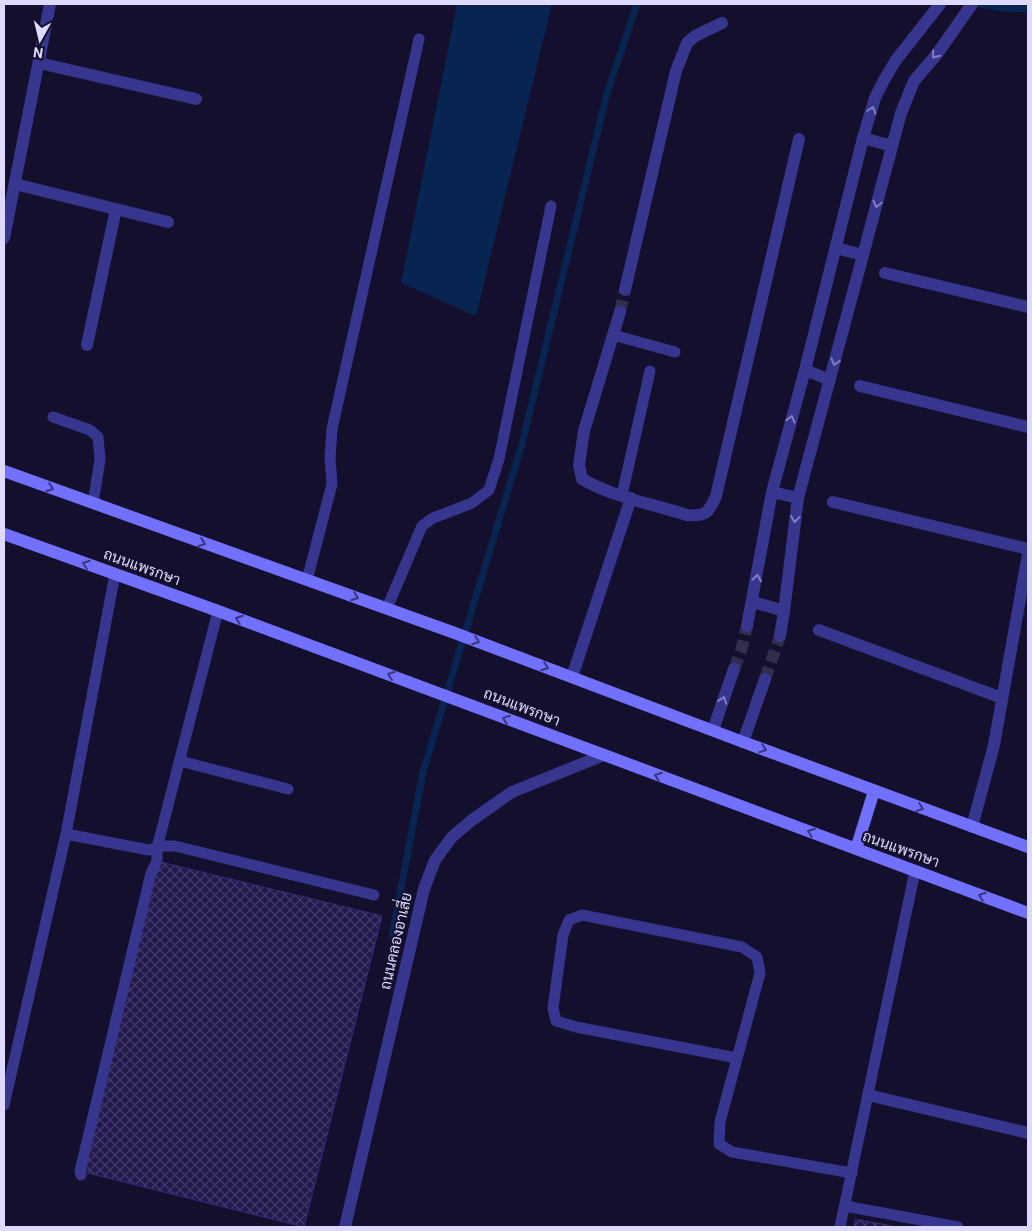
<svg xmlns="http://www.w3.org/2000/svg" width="1032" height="1231" viewBox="0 0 1032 1231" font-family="Roboto,Sarabun,sans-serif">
  <defs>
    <pattern id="building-cross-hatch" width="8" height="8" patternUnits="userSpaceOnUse" patternTransform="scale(1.25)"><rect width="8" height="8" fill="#23194e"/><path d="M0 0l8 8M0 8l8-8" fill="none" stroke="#423a69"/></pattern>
  </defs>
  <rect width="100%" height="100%" fill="#130f2c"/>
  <path fill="#082451" d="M457 4H552L476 316 401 283Z"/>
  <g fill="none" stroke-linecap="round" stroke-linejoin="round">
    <path stroke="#082451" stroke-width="7" d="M979 4 1003 8 1028 9
      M392 936 423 772 522 444 607 93 637 4"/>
  </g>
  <path fill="url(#building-cross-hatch)" stroke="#38297c" d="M157 861 382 916 304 1227 80 1171Z
    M855 1219 898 1227H854Z"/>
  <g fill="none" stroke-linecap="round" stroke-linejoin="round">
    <path stroke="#312d4c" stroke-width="12" stroke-dasharray="12 6" stroke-linecap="butt" d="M620 312 625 290
      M734 669 741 651 747 626
      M765 679 780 636"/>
    <path stroke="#37368f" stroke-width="11" d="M613 335 675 352
      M53 417 90 430 98 437 100 460 93 503
      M622 495 650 371
      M307 580 332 484 330 458 332 429 419 39
      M387 608 422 526 433 518 472 503 489 490 499 459 551 206
      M180 761 288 789
      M66 834 149 850 164 846H175L374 895
      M737 1058 576 1027 556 1021 553 1008 563 935 569 920 582 915 742 947 757 957 760 973 720 1122 719 1144 732 1152 852 1173
      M4 1105 66 834 115 574
      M81 1175 80 1171 151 873 157 861V848L218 611
      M845 1206 958 1227
      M840 1227 915 871"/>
    <path stroke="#37368f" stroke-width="12" d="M39 63 196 99
      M863 138 892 146
      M15 184 168 222
      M4 238 50 4
      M836 248 863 255
      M885 273 1028 307
      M625 290 676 71 687 43 695 36 722 23
      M620 312 584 431 579 465 582 479C613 497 652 504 687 515 706 517 709 512 716 496L799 139
      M87 345 116 209
      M805 370 830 380
      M860 386 1028 427
      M772 492 798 498
      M833 502 1028 549
      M753 602 784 611
      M747 626 772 492 805 370 863 138 875 98 884 80 896 60 940 4
      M819 630 1002 698
      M780 636 784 611 798 498 901 113 914 81 937 54 972 4
      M572 677 631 498
      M713 730 734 669
      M743 742 765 679
      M972 827 994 745 1028 554
      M868 1095 1028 1133"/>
    <path stroke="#37368f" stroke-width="12" d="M345 1227 424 889 435 860 452 837 472 820 512 792 604 755"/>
    <path stroke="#7170ff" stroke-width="12" d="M4 471 452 632 743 742 1028 847
      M4 534 218 611 1028 913
      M856 849 874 791"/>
  </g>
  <defs><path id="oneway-chevron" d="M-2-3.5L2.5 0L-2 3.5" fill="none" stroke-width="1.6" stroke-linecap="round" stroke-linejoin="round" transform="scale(1.25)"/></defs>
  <g stroke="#827fc1">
    <use href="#oneway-chevron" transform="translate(935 55) rotate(129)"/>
    <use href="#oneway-chevron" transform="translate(872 110) rotate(-72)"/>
    <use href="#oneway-chevron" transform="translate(877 204) rotate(105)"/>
    <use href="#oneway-chevron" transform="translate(835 362) rotate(105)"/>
    <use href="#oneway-chevron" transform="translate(791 419) rotate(-75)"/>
    <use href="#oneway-chevron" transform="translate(795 519) rotate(97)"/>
    <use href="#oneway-chevron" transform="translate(757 578) rotate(-80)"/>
    <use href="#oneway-chevron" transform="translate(723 700) rotate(-71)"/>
  </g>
  <g stroke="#393680">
    <use href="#oneway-chevron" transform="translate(50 488) rotate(20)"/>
    <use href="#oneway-chevron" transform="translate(202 543) rotate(20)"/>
    <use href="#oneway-chevron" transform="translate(86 564) rotate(-160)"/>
    <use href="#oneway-chevron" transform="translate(355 597) rotate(20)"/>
    <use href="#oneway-chevron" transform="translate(239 619) rotate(-160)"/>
    <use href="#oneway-chevron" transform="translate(476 641) rotate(20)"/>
    <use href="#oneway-chevron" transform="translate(545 667) rotate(20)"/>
    <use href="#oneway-chevron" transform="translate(391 675) rotate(-160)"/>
    <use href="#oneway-chevron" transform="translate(506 719) rotate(-159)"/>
    <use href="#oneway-chevron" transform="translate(763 749) rotate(20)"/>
    <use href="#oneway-chevron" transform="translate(658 776) rotate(-160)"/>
    <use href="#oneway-chevron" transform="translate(920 808) rotate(20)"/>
    <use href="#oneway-chevron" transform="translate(811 832) rotate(-160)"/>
    <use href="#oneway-chevron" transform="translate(982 896) rotate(-160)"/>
  </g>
  <g text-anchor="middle" stroke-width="4" stroke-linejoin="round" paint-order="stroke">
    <g font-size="15" fill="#ddd9ff" stroke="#130f2c">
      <text transform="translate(142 567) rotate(20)" y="5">ถนนแพรกษา</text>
      <text transform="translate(522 707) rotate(21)" y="5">ถนนแพรกษา</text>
      <text transform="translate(901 849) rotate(20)" y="5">ถนนแพรกษา</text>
      <text transform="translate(396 941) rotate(-77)" y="5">ถนนคลองอาเสี่ย</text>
    </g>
  </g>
  <rect width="1032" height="1231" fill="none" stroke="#ddd9ff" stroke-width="10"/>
  <g transform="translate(40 40) rotate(188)" stroke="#130f2c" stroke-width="4" paint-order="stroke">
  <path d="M0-4L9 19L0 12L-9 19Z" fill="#ddd9ff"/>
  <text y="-8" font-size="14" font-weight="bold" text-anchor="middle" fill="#ddd9ff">N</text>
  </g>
</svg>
